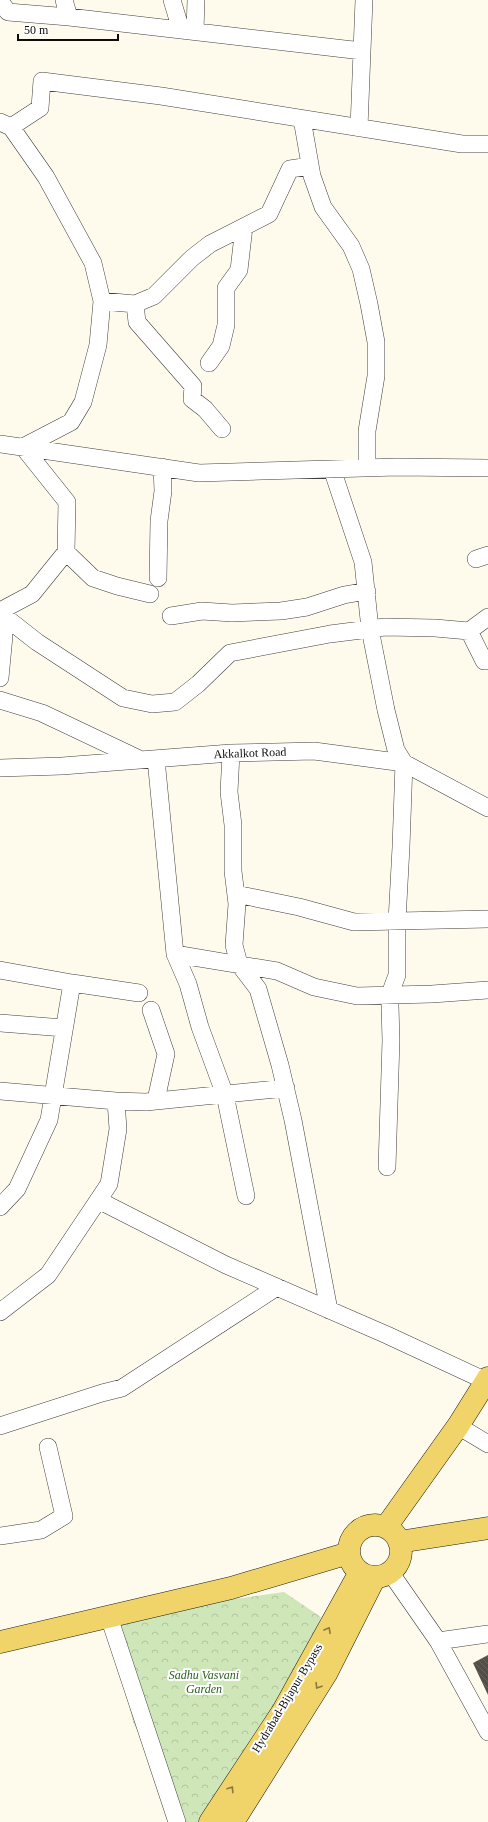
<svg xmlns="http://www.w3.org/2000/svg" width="488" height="1822" viewBox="0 0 488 1822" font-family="'Times New Roman',serif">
  <defs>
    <pattern id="park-crowns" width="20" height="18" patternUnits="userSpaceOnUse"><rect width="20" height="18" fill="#cee6b8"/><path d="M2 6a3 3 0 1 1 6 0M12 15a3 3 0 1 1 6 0" fill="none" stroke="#b0c49d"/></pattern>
    <pattern id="building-back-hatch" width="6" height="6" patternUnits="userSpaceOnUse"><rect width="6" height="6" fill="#544e49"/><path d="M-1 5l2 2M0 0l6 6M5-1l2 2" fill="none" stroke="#68635f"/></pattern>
  </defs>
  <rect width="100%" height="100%" fill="#fefbec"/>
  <path fill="url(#park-crowns)" d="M284 1592 321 1617 304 1665 209 1822H182L133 1722 109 1617Z"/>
  <path fill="url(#building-back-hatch)" d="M488 1655V1695L473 1663Z"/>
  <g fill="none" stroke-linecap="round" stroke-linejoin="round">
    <defs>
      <path id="minor" d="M64 0 69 17
        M172 0 181 30
        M0 1 8 12 69 17 362 51
        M195 31 196 0
        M302 119 312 176 323 207 351 246 361 269 369 304 376 342V376L367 431V468
        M0 122 11 127 46 177 93 263 102 301 98 345 83 402 71 422 23 447 67 502 66 552 32 594 0 611
        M11 127 40 108 42 81 161 96 462 144H488
        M359 128 364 0
        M102 301 135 304 154 296 192 258 210 244 269 214 290 169 310 166
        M135 304 137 322 193 386 192 399 205 409 222 429
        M209 363 221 346 226 325V288L239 270 244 227
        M0 444 199 473 397 467 488 468
        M332 469 363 562 370 629 386 710 396 750 404 763 401 847 397 921V975L390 994V1006L391 1040 387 1167
        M66 552 93 578 117 586 150 594
        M476 559 488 555
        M158 578 159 521 163 491 162 467
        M0 613 37 642 123 698 152 704 175 702 198 684 230 653 330 634 385 627 435 628 469 631 488 617
        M171 616 202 611 232 613 281 611 307 607 344 595 367 591
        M0 618 4 636 0 678
        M469 631 484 661H488
        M0 700 42 713 139 759
        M231 753 229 792 233 825V871L237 904 234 945 239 964 258 989 280 1065 293 1120 329 1310
        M156 759 175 954 188 984 200 1027 225 1095 246 1196
        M0 768 62 766 231 753 314 751 404 763 488 808
        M236 894 299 907 354 922 488 919
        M175 954 277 971 314 987 357 996 432 994 488 990
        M0 970 72 983 49 1120 17 1189 0 1207
        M72 983 139 993
        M151 1010 166 1054 156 1100
        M0 1023 64 1028
        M0 1091 116 1101 146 1102 286 1088
        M98 1200 226 1265 387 1335 486 1381
        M0 1312 48 1275 109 1184 118 1129 116 1101
        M0 1426 102 1393 122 1388 277 1287
        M458 1426 488 1444
        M0 1536 41 1530 64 1516 48 1447
        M390 1572 438 1641 488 1732
        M109 1617 177 1822
        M438 1641 488 1634"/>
      <path id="major" d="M349 1551a26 26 0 1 1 52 0a26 26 0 1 1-52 0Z
        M386 1527 458 1426 488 1378
        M399 1542 488 1528
        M0 1642 231 1588 349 1553
        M210 1822 283 1711 360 1572
        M233 1822 326 1674 375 1577"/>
    </defs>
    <use href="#minor" stroke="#3f3f3f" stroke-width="18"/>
    <use href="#major" stroke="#1d1d1d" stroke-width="23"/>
    <use href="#minor" stroke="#fff" stroke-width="17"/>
    <use href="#major" stroke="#f1d469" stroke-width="22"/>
  </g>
  <defs><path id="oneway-chevron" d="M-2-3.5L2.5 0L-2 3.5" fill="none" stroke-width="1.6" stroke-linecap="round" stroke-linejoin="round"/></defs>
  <g stroke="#8a7a3f">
    <use href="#oneway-chevron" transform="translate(328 1630) rotate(-61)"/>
    <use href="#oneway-chevron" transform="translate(318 1686) rotate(122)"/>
    <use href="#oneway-chevron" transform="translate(231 1789) rotate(-57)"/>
  </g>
  <g text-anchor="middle" stroke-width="4" stroke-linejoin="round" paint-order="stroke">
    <g font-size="12" fill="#0c0c0c" stroke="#fff">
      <text transform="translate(250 753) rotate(-2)" y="4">Akkalkot Road</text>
      <text transform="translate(287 1698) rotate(-59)" y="4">Hydrabad-Bijapur Bypass</text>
    </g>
    <g font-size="12" font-style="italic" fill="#2b6020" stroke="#fff">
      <text x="204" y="1679">Sadhu Vasvani<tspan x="204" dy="14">Garden</tspan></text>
    </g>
  </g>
  <path d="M18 34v6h100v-6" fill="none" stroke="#0c0c0c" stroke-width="2"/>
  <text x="24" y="34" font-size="12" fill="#0c0c0c" stroke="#ffffff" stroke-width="3" paint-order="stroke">50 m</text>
</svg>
